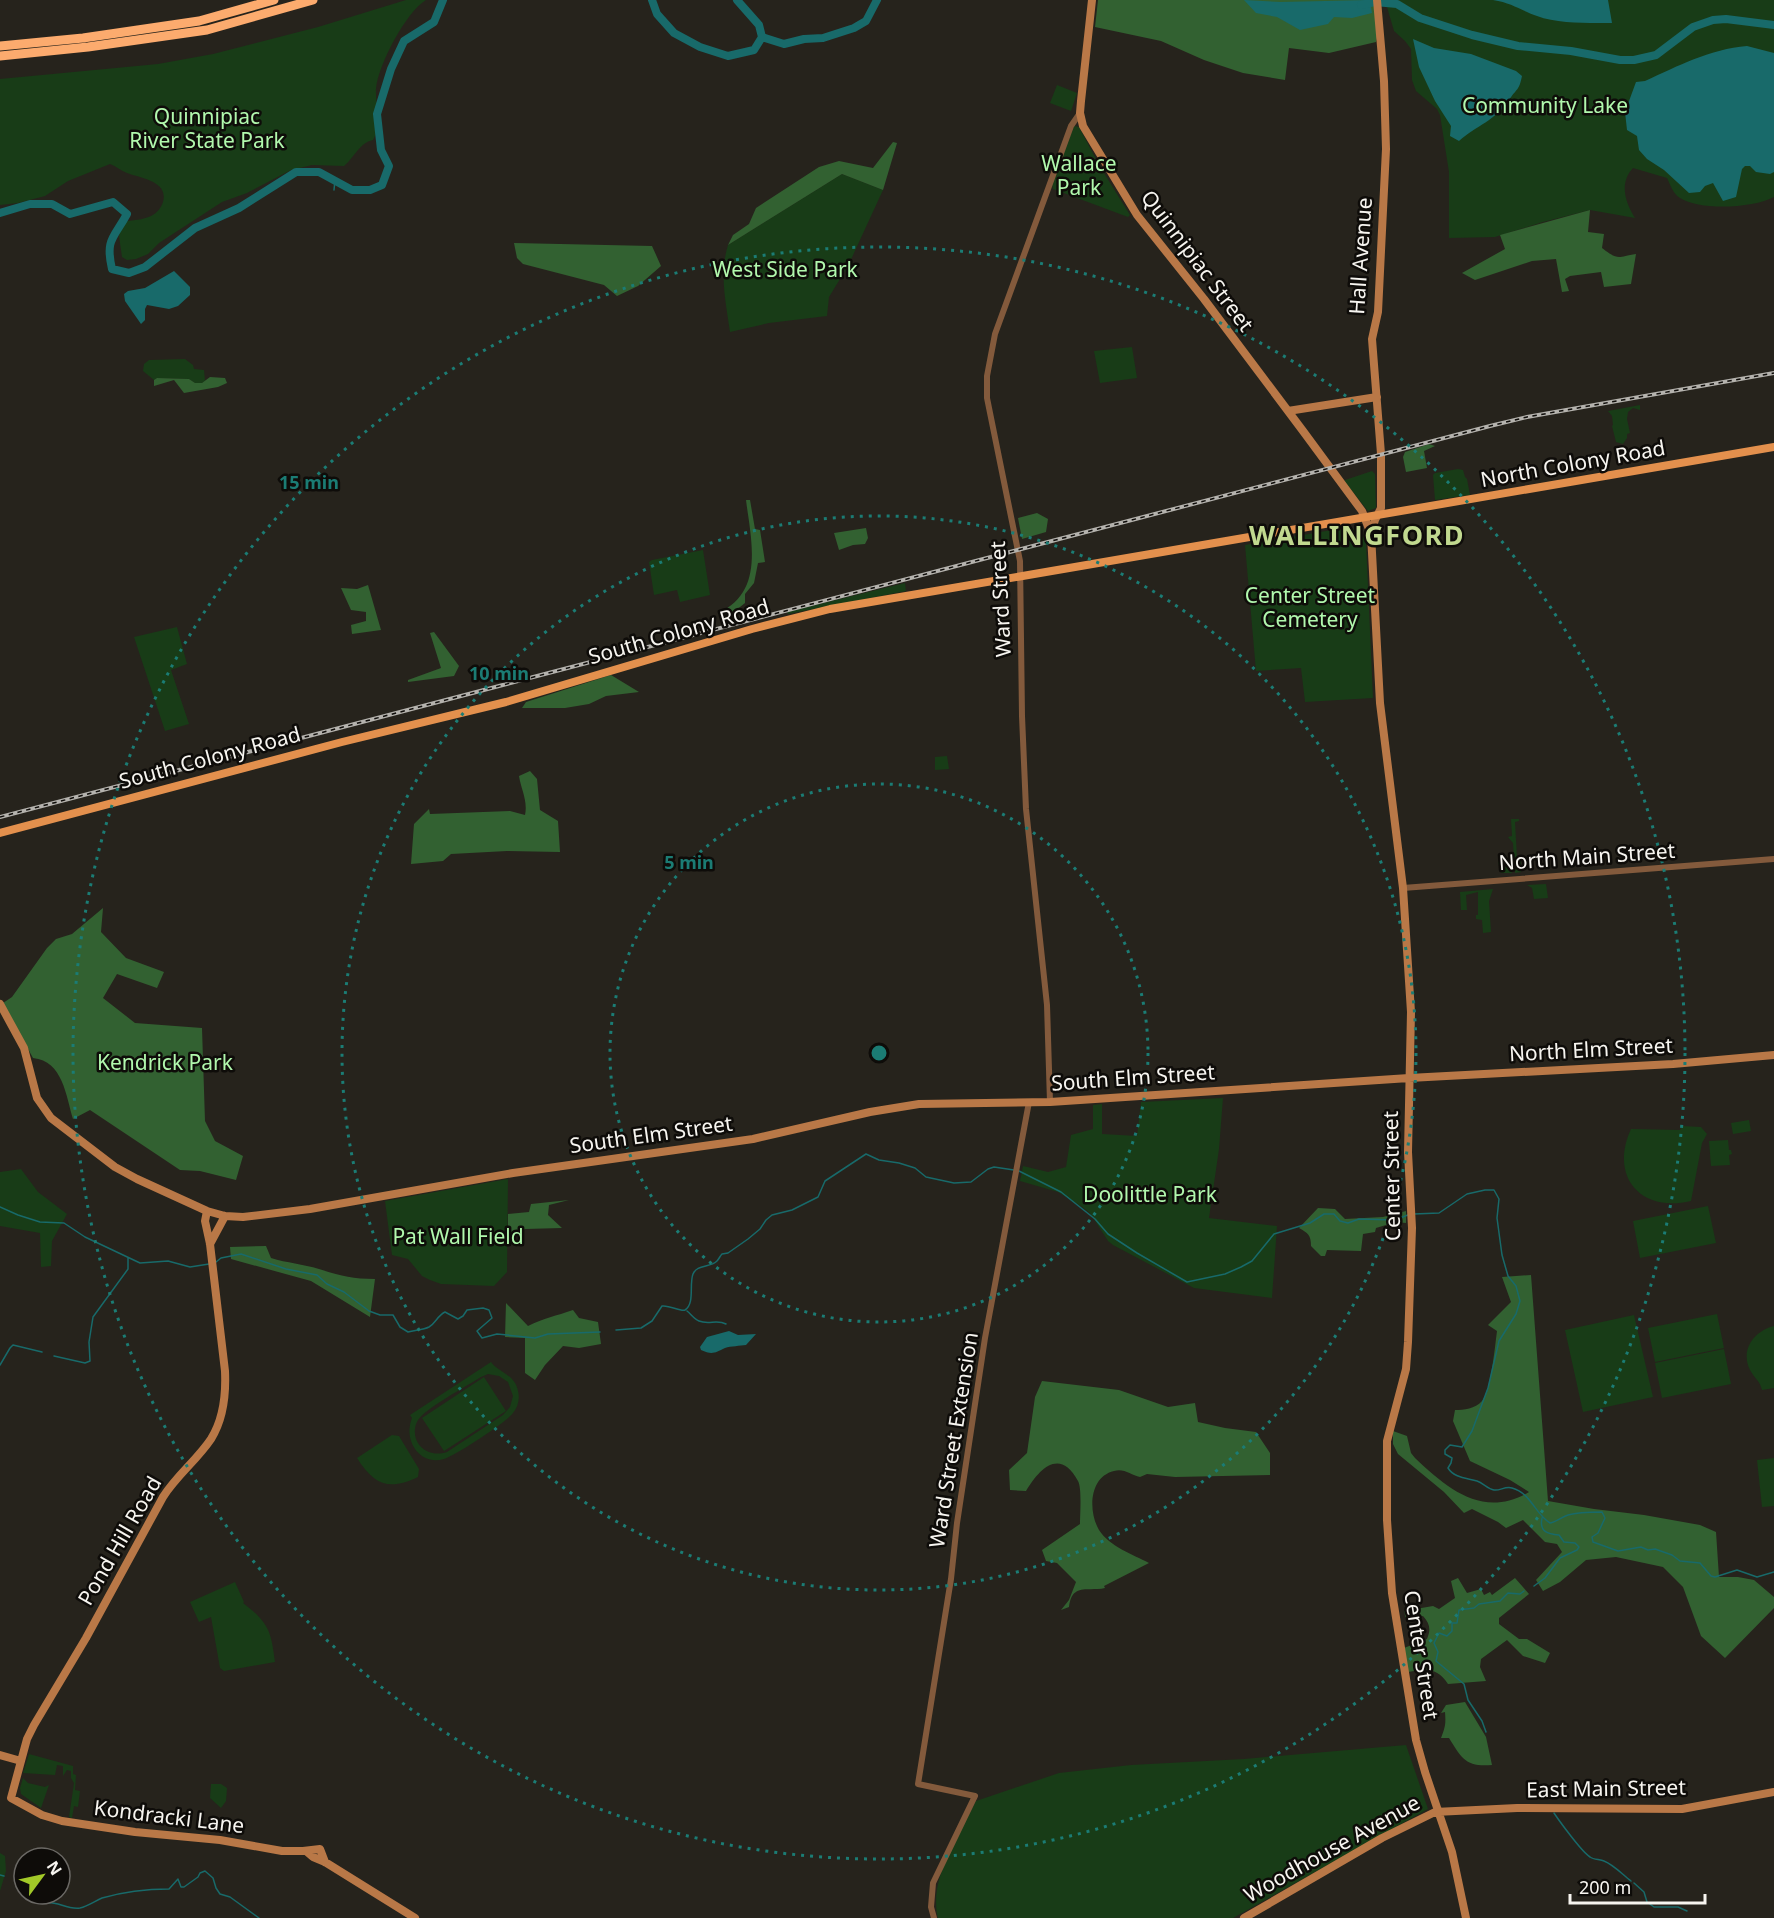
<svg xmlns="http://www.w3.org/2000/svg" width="1774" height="1918" viewBox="0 0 1774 1918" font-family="'Noto Sans',sans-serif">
  <rect width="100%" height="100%" fill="#26231c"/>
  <path fill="#183c17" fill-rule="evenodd" d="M406 0H426C406 12 378 65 376 89 375 107 383 124 373 140 359 143 355 157 344 166L312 165 291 170 247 193 222 202 159 243 148 254 136 259 127 260 122 257 119 236 123 222C132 220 143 220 151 216 157 213 161 208 163 202 169 181 140 178 127 173 121 171 116 166 110 164L68 181 45 196 18 203 0 205V79L158 64 213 54 318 27Z
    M1385 0H1774V197C1754 208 1700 211 1680 198 1673 194 1670 184 1667 178L1633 168C1619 183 1625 202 1635 218L1590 210 1543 222 1495 237 1449 238V172L1440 115 1437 109 1416 91 1412 80 1411 49 1405 41 1394 31Z
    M1057 85 1077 93 1071 111 1050 103Z
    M1074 126 1079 127 1099 165 1130 215 1128 217 1053 189 1052 185Z
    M842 174 883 190 848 266 829 297 827 316 769 323 730 332C726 303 719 274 728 245Z
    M1132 347 1137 378 1100 383 1094 351Z
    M185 359 193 365 194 369 204 370 205 381 202 383H195L189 379 157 378 154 380 143 371 144 364 149 360Z
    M1640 405V410L1633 408 1628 412 1627 419 1630 433 1627 434V438L1623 444 1616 442 1612 426 1613 425 1612 416 1608 411Z
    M1458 469 1463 470 1465 477 1467 479 1470 495 1435 500 1433 475 1435 473Z
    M1372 471 1375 474 1376 508 1368 511 1345 482V480Z
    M1349 527 1361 532 1366 542 1373 698 1305 702 1301 668 1256 671 1245 545Z
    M703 550 710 595 680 602 677 590 654 595 649 562 652 560Z
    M905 583 906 591 788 614 787 612Z
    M177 627 187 664 171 670 189 724 165 731 134 637Z
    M947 756 949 769 935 770V757Z
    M1511 819H1519V821L1515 822 1517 858 1521 860V872L1515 873 1513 843 1508 837 1512 836Z
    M1507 861 1512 873H1501L1498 862Z
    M1546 884 1548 898 1534 899 1532 888 1527 885Z
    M1493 889 1489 901 1491 932 1483 933 1482 920 1476 919V915H1478V892L1466 895 1467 910H1461L1460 892Z
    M1223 1098 1219 1149 1209 1218 1277 1226 1272 1298 1194 1288 1113 1245 1108 1241 1090 1213 1081 1206 1058 1192 1020 1181 1023 1166 1048 1172 1066 1167 1071 1135 1093 1129V1105L1102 1104V1134L1137 1136 1141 1102Z
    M1749 1120 1751 1131 1733 1134 1731 1123Z
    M1682 1126 1701 1127 1707 1134 1702 1143 1691 1201C1641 1213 1609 1177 1631 1129L1680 1130Z
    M1728 1140 1729 1150H1731L1732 1154 1729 1155 1730 1165 1711 1166 1709 1141Z
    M21 1169 38 1192 67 1214 52 1241 51 1266 41 1267 40 1233 0 1226V1172Z
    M508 1179 507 1272 494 1286 441 1284 430 1280 422 1276 408 1259 392 1255 385 1201Z
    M1708 1206 1716 1243 1640 1258 1633 1221Z
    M1717 1314 1724 1348 1655 1362 1648 1328Z
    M1634 1315 1653 1397 1583 1412 1565 1330Z
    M1774 1326V1388L1762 1390C1760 1381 1755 1379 1750 1370 1740 1350 1754 1331 1774 1326Z
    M1724 1349 1731 1384 1662 1398 1655 1363Z
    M491 1362C499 1373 515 1374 518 1391 520 1399 518 1407 513 1413 507 1422 455 1456 444 1459 419 1466 403 1440 412 1418L410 1415ZM488 1374 499 1376 508 1382 513 1396 510 1407 503 1415 447 1452C437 1455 428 1454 420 1446 414 1439 413 1428 418 1420 426 1408 467 1386 481 1377Z
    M484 1377 506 1411 444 1451 422 1418Z
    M392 1435 399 1436 419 1469 418 1477C389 1491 374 1485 357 1458Z
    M1774 1458V1506L1762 1507 1757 1460Z
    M235 1582 244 1602 243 1603C269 1623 271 1631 275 1662L224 1671 220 1668 211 1617 199 1622 190 1602Z
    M1406 1745 1428 1809 1233 1918H938C928 1879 959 1836 976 1801L1059 1773 1131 1765 1244 1759Z
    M29 1754 73 1766V1774L76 1775 75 1790 80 1791 78 1807 74 1806 72 1818 69 1817 74 1783 71 1778V1771L67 1770 63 1776V1766L57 1765 55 1775 23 1773Z
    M23 1778 28 1783 45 1787 49 1785 41 1808 21 1794 20 1788Z
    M211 1784H221L227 1788 226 1801 221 1808 210 1798Z
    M0 1853 5 1856 6 1871 0 1891Z"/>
  <path fill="#326131" d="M1098 0H1374L1378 33 1376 42 1329 53 1289 48 1285 80 1243 73 1204 60 1161 41 1095 27Z
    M893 142 897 143 883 190 842 174 728 245 733 235 749 224 756 208 819 167 839 161 873 168Z
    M1590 210 1588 232 1604 234 1602 248C1619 261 1617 257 1636 254L1631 284 1604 287 1601 272 1570 276 1565 279 1569 291 1562 292 1556 259 1532 261 1475 280 1462 273 1505 249 1500 235Z
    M514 243 652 246 661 266 638 286 617 296 604 285 523 264 517 258Z
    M210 377 225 378 227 383 218 387 184 393 174 380 154 386V380L157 378 189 379 195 383H202Z
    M1429 444 1435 446 1424 451 1427 468 1406 472 1403 457 1405 452Z
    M746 500H750L755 529 760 530 765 562 758 563 754 583 745 594V603L730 615 725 612 719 615 718 613C765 592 751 540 746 500Z
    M1037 513 1048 519 1046 532 1022 539 1018 518Z
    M866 528 868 538 865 544 853 545 839 550 834 533Z
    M368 585 381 630 352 634 351 625 366 621V612L351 610 341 588 357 589Z
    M434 632 459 666 454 676 408 682V680L441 668 430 633Z
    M611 675 639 692 606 696 589 704 565 708H522L526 702Z
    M530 771 537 779 540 810 558 821 560 852 507 851 451 854 443 861 411 864 414 824 429 809 430 814 510 811 525 815C528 801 521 789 519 776Z
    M103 908 101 932 126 958 164 972 157 988 117 974 103 998 135 1023 202 1028 205 1121 215 1141 243 1156 236 1180 200 1171 180 1170 90 1110 73 1119C66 1096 63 1061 33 1058L3 1003 12 997 47 948 56 939 72 934Z
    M569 1200 549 1205 548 1215 562 1228 525 1229 508 1238V1214L529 1212 531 1204Z
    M1318 1208 1335 1209 1345 1219 1383 1217 1406 1211V1223L1396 1222 1376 1228 1375 1232 1363 1234 1361 1251 1327 1250 1325 1256H1321L1311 1246C1311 1235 1308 1233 1299 1228Z
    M266 1246 271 1258C287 1263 303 1264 319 1269 341 1276 352 1279 375 1279L370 1317 311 1281 231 1259 230 1247Z
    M1531 1275 1548 1501 1594 1509 1644 1515 1700 1525 1716 1532 1719 1577H1738L1754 1580 1774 1597V1608L1725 1658 1701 1636 1683 1587 1663 1567 1616 1557 1586 1560 1560 1582 1543 1591 1536 1580 1562 1552 1557 1544 1545 1542 1523 1520 1506 1528 1498 1522 1472 1509 1464 1513 1444 1492 1398 1454 1393 1444V1431L1407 1436 1411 1453 1415 1458C1448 1489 1483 1519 1529 1492L1510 1480 1470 1461 1453 1421 1455 1410C1464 1410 1475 1409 1482 1401 1491 1390 1495 1346 1497 1331L1488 1325 1511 1302 1502 1277Z
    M506 1303 528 1326C544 1318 556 1316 573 1310L579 1318 598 1322 601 1344 579 1348 563 1346 545 1365 535 1380 525 1373V1338L505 1337Z
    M1042 1381 1119 1390 1168 1407 1195 1403 1198 1422 1225 1428 1256 1432 1270 1453V1475L1175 1477 1147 1474 1140 1477C1131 1475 1124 1468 1114 1471 1089 1477 1088 1511 1099 1530 1110 1547 1132 1554 1149 1563L1104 1586 1105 1588C1088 1592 1072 1582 1069 1607L1061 1610 1069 1600 1076 1582 1057 1563 1046 1561 1042 1550 1080 1524C1080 1514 1082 1488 1078 1481 1060 1447 1039 1469 1026 1491L1010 1490 1009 1470 1027 1453 1035 1397Z
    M1458 1578 1467 1593 1481 1589 1484 1595 1490 1592 1492 1595 1515 1578 1529 1594 1499 1618V1624L1519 1639H1527L1550 1653 1545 1663 1523 1656 1507 1640 1481 1659 1480 1667 1486 1681 1448 1684C1437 1667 1426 1669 1408 1672L1404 1648 1427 1639C1431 1629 1430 1624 1423 1616L1406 1619 1404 1611 1433 1606 1439 1609 1455 1598 1451 1581Z
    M1465 1702 1486 1737 1492 1765C1466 1767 1462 1759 1449 1738H1441C1445 1727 1446 1725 1445 1712L1441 1713 1446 1705Z"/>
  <path fill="#186a6a" d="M1244 0 1281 2 1370 0 1372 13 1352 18 1334 17 1328 24 1300 30 1277 17 1256 13Z
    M1493 0H1608L1612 23C1590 23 1558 24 1537 16 1520 10 1512 3 1493 0Z
    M1413 39 1434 48 1471 54 1516 71 1522 76C1519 91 1517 88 1509 100 1496 120 1476 126 1459 141L1450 136 1451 126 1435 101 1419 67Z
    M1747 46 1774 53V172L1770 174 1756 172 1750 166H1745L1742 169 1736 197 1723 201 1713 183 1705 186 1700 192 1689 193 1664 170 1647 159 1639 150 1637 136 1627 130 1625 112 1636 82 1645 81C1678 66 1710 49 1747 46Z
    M174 271 190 287V295L178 306 169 309 147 305 145 309V320L141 324 125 301 124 294 128 291 145 288Z
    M729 1331 738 1335 756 1334 746 1345C740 1346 731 1346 725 1348 715 1353 712 1355 701 1350L700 1347 707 1337Z"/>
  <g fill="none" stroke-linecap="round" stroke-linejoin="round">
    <path stroke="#186a6a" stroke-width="1.5" d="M334 190 335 180
      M1019 1171 1061 1192 1095 1219 1108 1234 1137 1253 1187 1282 1225 1274 1241 1267 1252 1261 1274 1234 1310 1223 1324 1214H1334L1340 1221 1348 1223 1359 1219 1396 1220 1410 1214
      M0 1207 18 1215 40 1222 64 1223 85 1237 140 1263 168 1261 190 1267 209 1264
      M1414 1214 1439 1213 1467 1194 1485 1190H1494L1499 1199 1497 1218 1502 1255 1508 1276 1516 1286 1520 1301 1516 1314 1499 1341 1488 1388 1472 1431 1462 1447 1450 1445 1445 1450V1454L1452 1458 1451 1463 1448 1468C1454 1478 1467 1478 1477 1481 1483 1483 1488 1489 1494 1490 1500 1491 1505 1486 1512 1488 1531 1493 1535 1514 1550 1523 1557 1522 1561 1517 1568 1515 1578 1512 1591 1512 1602 1512L1605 1518 1598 1533 1592 1537 1593 1542 1618 1551 1641 1547 1648 1550 1655 1549 1672 1555 1680 1561 1700 1563 1711 1576 1715 1577 1737 1570 1757 1577 1774 1572
      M216 1262 221 1258 241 1254 286 1269 317 1275 327 1284 344 1292 369 1311 380 1315H393L400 1327 408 1332C415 1330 423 1330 429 1327 436 1323 437 1316 445 1312L458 1319 463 1316 467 1310 483 1308 489 1310 492 1318 477 1331 482 1338 497 1334 535 1338 548 1334 600 1332
      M687 1311C691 1314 694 1319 699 1321 709 1325 717 1319 726 1324
      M616 1330 641 1328 652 1321 662 1306C670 1305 681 1312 685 1310 695 1304 689 1284 693 1274 697 1264 710 1268 717 1261 719 1259 720 1256 722 1254L728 1253 748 1239 760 1229 766 1220 772 1215 792 1210 818 1197 825 1181 866 1154 879 1160 899 1163 915 1168 926 1177 954 1183 971 1182 988 1169 994 1167 1014 1170
      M54 1356 85 1363 90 1361 89 1342 93 1317 128 1269V1258
      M0 1365 10 1348 13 1345 42 1352
      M1534 1586 1545 1578 1560 1558 1577 1550 1579 1547 1575 1543 1564 1542 1559 1535C1548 1534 1539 1532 1542 1518
      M1486 1732 1482 1721 1468 1700 1464 1684 1436 1661 1438 1652 1434 1643 1439 1633 1447 1636 1452 1631V1623H1457L1459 1610 1474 1608 1479 1604 1500 1601 1508 1593 1520 1594 1524 1591
      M1554 1813C1560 1822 1582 1852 1590 1857 1594 1860 1600 1859 1604 1861 1614 1865 1623 1875 1631 1881
      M0 1875 4 1876
      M17 1880 24 1888
      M1634 1883 1644 1892 1647 1902 1654 1907H1678L1687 1911
      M30 1894 43 1903C57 1900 66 1910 80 1908 88 1906 95 1901 102 1898 123 1892 147 1889 169 1889L178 1879 181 1887H184L198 1877 200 1873 205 1871 213 1878 216 1888 220 1894 230 1897 259 1918"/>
    <path stroke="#186a6a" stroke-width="8" d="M652 0 657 14 674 33 700 47 728 56 754 50 762 37 759 25 737 0
      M1361 5 1375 2 1397 4 1420 18 1472 35 1518 46 1571 51 1620 60H1634L1656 55 1693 27 1713 20 1726 19 1774 25
      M762 37 784 44 804 39 823 38 854 28 866 21 877 0
      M0 213 30 204H52L70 214 113 202 127 214C114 238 105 239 112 269L129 273 145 267 195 228 239 208 296 172H319L352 190H370L382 185 389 166 381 150 377 114 391 69 404 41 434 22 443 0"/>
    <path stroke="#835a3c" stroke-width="6" d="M1403 888 1774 859
      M1050 1102 1047 1005 1026 809 1022 716 1020 561 987 398V376L995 334 1071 126 1080 113
      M934 1918 931 1907 933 1883 975 1796 918 1784 951 1579 957 1523 985 1338 1029 1102"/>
    <path stroke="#b97847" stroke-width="8" d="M1092 0 1081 101 1080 113 1083 126 1137 215 1204 299 1303 431 1362 511 1371 534 1380 703 1403 888 1411 1012 1408 1152 1412 1228 1408 1342 1406 1369 1387 1441V1520L1392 1593 1416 1740 1425 1772 1452 1852 1466 1918
      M1288 411 1377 397
      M1371 534 1375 520 1381 508V454L1372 339 1378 312 1386 149 1384 81 1377 0
      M0 1004 24 1048 37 1098 51 1118 115 1167 137 1179 207 1211 225 1216 243 1217 310 1209 513 1173 753 1139 870 1112 919 1104 1050 1102 1409 1078 1673 1064 1774 1055
      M207 1211 205 1221 210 1244 225 1371C226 1393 223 1420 211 1439 197 1460 177 1475 163 1497L86 1638 34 1725 27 1739 11 1798 42 1815 62 1821 135 1832 220 1840 282 1851H303L320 1849 325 1862
      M210 1244 225 1216
      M0 1755 21 1761
      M306 1851 313 1857 325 1862 415 1918
      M1244 1918 1382 1838 1435 1812 1517 1808 1682 1809 1774 1792"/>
    <path stroke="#e3904d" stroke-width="8" d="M0 833 342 742 506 702 752 629 830 609 1774 447"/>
    <path stroke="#fcab6e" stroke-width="9" d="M0 46 83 38 199 21 274 0
      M0 56 88 47 207 30 313 0"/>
    <defs>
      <path id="rail" d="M0 817 1490 426 1527 417 1774 373"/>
    </defs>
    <use href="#rail" stroke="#b4b2ad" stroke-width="4"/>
    <use href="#rail" stroke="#0e0c09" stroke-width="1.5" stroke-dasharray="4.5" stroke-linecap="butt"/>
  </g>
  <g fill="none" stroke="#1b7c74" stroke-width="3" stroke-dasharray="3 6">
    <circle cx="879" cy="1053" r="269"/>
    <circle cx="879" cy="1053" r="537"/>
    <circle cx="879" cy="1053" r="806"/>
  </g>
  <g text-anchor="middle" stroke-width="5" stroke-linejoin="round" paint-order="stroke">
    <g font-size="21" fill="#b1f8ad" stroke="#0e0c09">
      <text x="1545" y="113">Community Lake</text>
      <text x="207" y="124">Quinnipiac<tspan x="207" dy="24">River State Park</tspan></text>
      <text x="1079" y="171">Wallace<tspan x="1079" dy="24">Park</tspan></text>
      <text x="785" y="277">West Side Park</text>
      <text x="1310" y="603">Center Street<tspan x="1310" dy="24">Cemetery</tspan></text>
      <text x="165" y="1070">Kendrick Park</text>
      <text x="1150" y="1202">Doolittle Park</text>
      <text x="458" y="1244">Pat Wall Field</text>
    </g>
    <g font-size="21" fill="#f7f5f0" stroke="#0e0c09">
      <text transform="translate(1361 256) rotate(-86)" y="7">Hall Avenue</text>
      <text transform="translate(1197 261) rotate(53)" y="7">Quinnipiac Street</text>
      <text transform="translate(1573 464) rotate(-10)" y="7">North Colony Road</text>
      <text transform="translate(1001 599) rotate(-93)" y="7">Ward Street</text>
      <text transform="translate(679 632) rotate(-16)" y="7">South Colony Road</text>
      <text transform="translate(210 758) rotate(-15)" y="7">South Colony Road</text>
      <text transform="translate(1587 857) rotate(-4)" y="7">North Main Street</text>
      <text transform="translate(1591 1050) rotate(-3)" y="7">North Elm Street</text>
      <text transform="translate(1133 1078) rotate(-4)" y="7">South Elm Street</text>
      <text transform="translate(651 1135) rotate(-8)" y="7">South Elm Street</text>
      <text transform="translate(1392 1176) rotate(-91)" y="7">Center Street</text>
      <text transform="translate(954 1440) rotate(-81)" y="7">Ward Street Extension</text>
      <text transform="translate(120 1541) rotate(-60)" y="7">Pond Hill Road</text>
      <text transform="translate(1421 1655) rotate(81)" y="7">Center Street</text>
      <text transform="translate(1606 1789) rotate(-1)" y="7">East Main Street</text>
      <text transform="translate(169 1817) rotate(7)" y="7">Kondracki Lane</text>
      <text transform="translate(1332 1849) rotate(-29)" y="7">Woodhouse Avenue</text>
    </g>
    <g font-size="27" font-weight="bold" letter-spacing="1.5" fill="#c1d98f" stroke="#0e0c09">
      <text x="1357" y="545">WALLINGFORD</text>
    </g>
  </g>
  <circle cx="879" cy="1053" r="9" fill="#1b7c74" stroke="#0e0c09" stroke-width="3"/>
  <g font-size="18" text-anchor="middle" font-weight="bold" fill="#1b7c74" stroke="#0e0c09" stroke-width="5" stroke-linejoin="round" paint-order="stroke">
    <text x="309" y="489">15 min</text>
    <text x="499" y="680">10 min</text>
    <text x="689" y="869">5 min</text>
  </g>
  <g transform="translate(42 1876) rotate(57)"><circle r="28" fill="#0e0c09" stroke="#6b6965" stroke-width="1.5"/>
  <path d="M0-4.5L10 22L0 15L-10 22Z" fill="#a2c928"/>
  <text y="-9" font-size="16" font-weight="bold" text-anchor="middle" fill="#f7f5f0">N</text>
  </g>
  <path d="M1570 1894v9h135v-9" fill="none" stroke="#f7f5f0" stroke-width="3"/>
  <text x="1579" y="1894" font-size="18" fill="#f7f5f0" stroke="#0e0c09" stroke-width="4.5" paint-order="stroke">200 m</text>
</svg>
